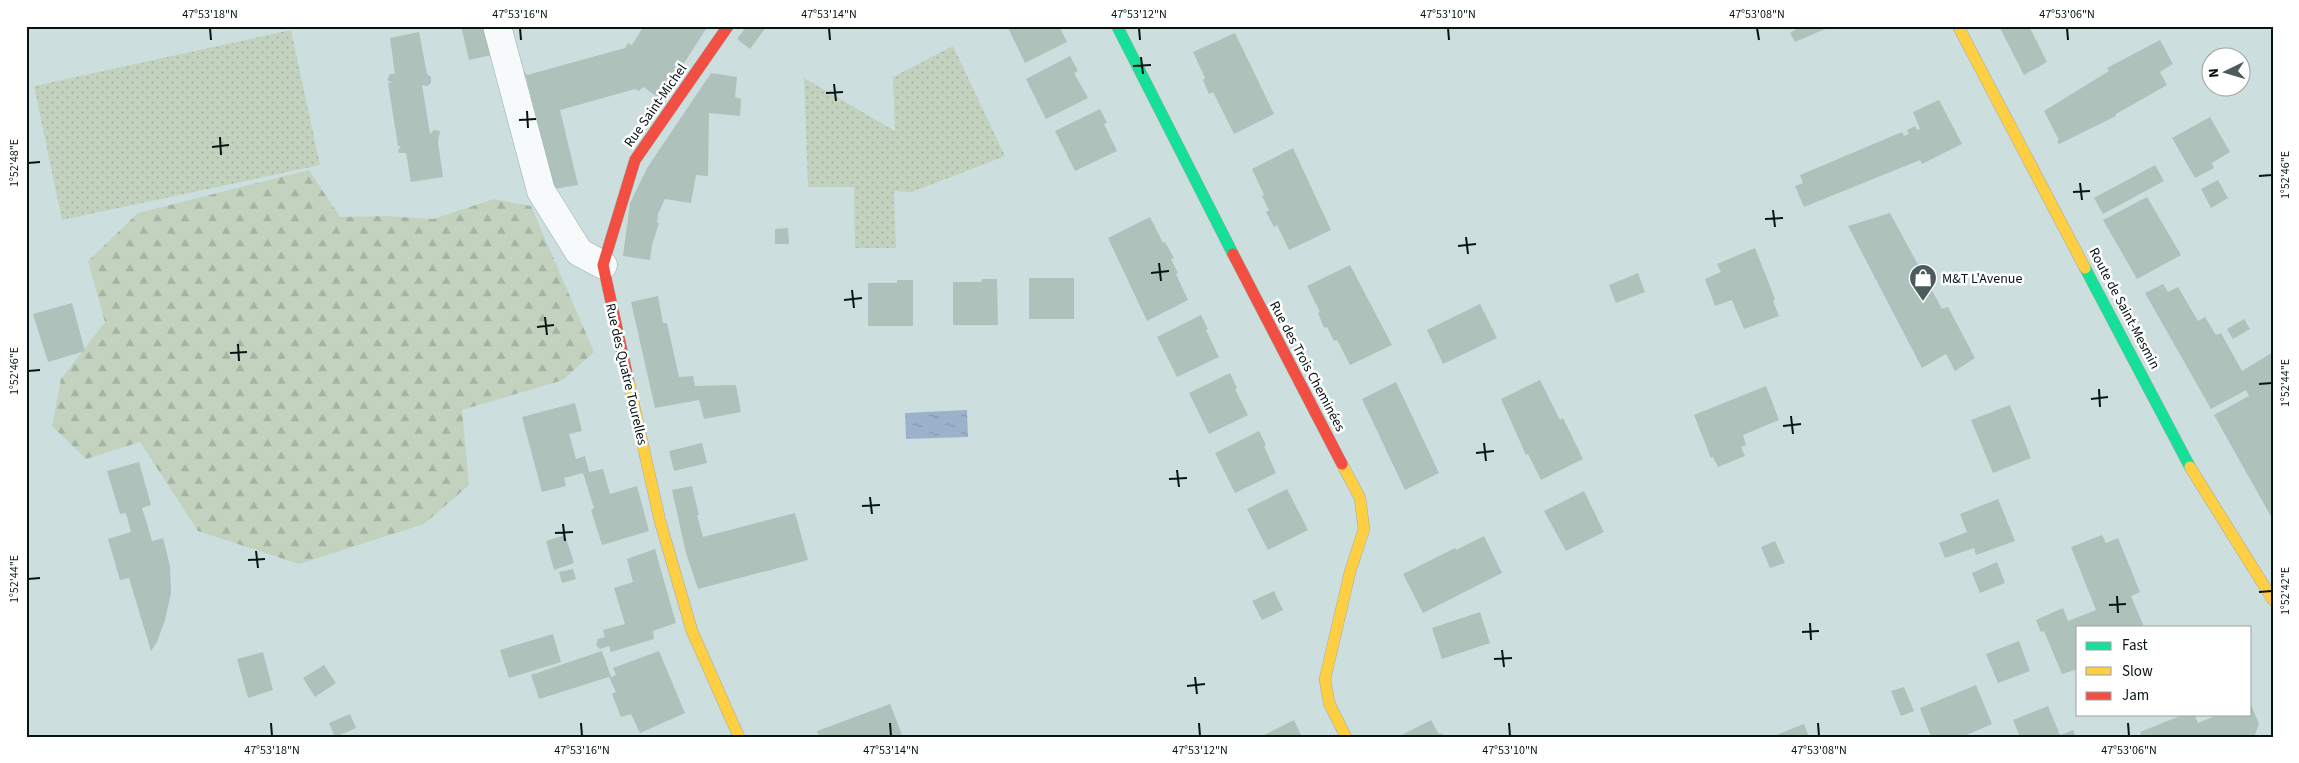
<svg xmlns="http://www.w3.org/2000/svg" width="2299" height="763" viewBox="0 0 2299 763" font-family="'Source Sans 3',sans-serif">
  <defs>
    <pattern id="green-dots" width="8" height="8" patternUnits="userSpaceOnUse" patternTransform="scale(1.25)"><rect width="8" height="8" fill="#c2d2bf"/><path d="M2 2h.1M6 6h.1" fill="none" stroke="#a5b3a3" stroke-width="1.8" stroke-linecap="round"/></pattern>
    <pattern id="forest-firs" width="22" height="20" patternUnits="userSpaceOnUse" patternTransform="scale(1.25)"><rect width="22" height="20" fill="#c2d2bf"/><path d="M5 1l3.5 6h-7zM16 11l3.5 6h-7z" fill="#a5b3a3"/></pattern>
    <pattern id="water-ripples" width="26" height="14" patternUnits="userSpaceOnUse" patternTransform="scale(1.25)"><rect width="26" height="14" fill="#9cb2cb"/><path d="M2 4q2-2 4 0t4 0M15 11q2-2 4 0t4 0" fill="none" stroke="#8598ad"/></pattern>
  </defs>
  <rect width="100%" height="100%" fill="#ccdfde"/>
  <path fill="url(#green-dots)" d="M291 30 320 165 62 220 34 86Z
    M953 46 1005 156 912 192 894 191 896 248H855L854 187H808L804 78 895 131 893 77Z"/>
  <path fill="url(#forest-firs)" d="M309 170 340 217 385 216 433 219 494 199 531 206 594 352 563 380 462 410 469 485 424 524 299 564 198 531 140 442 86 459 52 426 61 379 105 322 88 261 138 213Z"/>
  <path fill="url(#water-ripples)" d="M967 410 968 437 906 439 905 413Z"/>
  <path fill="#afc1bb" d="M461 26H490L497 54 469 60Z
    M644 26H708L661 99 643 87 639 91 635 89 560 110 578 185 554 189 532 112H535L526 77 522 78 521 71H524L527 75 625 48 628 43 632 45Z
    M747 26H767L750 49 737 39Z
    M1007 26H1059L1067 42 1025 63Z
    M1801 26H1824L1825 29 1795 42 1790 33Z
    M1999 26H2029L2047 62 2024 75Z
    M419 32 427 74 431 77V83L427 86 422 85 430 134 434 130 440 131 438 142 443 177 411 182 406 153H399L398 151 401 146H398L388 83 392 82 387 80 390 74H395L390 38Z
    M1235 33 1274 114 1234 134 1213 92 1209 94 1203 80 1205 78 1193 52Z
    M2160 40 2173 64 2160 72 2167 85 2116 114V116L2059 144 2057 141 2059 140 2044 111 2109 71 2107 68Z
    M1070 56 1078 71 1074 73 1088 98 1046 119 1026 79Z
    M711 73 737 77 735 97 741 99 740 116 709 113 708 176 696 175 691 203 665 199 658 214 657 223H659L652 245 650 260 623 256 630 203 647 168Z
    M1939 100 1962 144 1922 164 1920 160 1804 207 1795 186 1803 183 1800 175 1902 132 1904 136 1909 134 1907 130 1915 126 1917 130 1920 129 1913 112Z
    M1100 109 1107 123 1104 124 1117 151 1075 171 1055 131Z
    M2210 117 2230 152 2212 163 2214 168 2195 178 2172 138Z
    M1293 148 1331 230 1289 250 1277 225 1274 227 1266 212 1269 210 1262 196 1264 195 1252 169Z
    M2155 165 2164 181 2103 214 2094 198Z
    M2218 180 2228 198 2211 208 2201 189Z
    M2147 197 2181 255 2137 279 2103 220Z
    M1890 213 1942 309 1948 307 1975 358 1955 371 1946 354 1922 368 1848 226Z
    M1150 217 1163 243 1165 242 1174 258 1171 259 1178 273 1176 274 1188 300 1147 321 1108 238Z
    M788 228 789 244H775V229Z
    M1755 248 1775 299 1773 301 1779 316 1744 329 1732 300 1715 306 1705 279 1721 272 1717 264Z
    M1350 265 1392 345 1350 365 1337 340 1334 341 1327 327 1324 328 1318 313 1320 312 1307 286Z
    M1638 273 1645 292 1616 303 1609 285Z
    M1029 278H1074V319H1029Z
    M982 279H997L998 325H953V282H981Z
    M897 280H913V326H868V283H897Z
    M2163 284 2168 292 2178 287 2198 321 2205 317 2216 335 2221 333 2242 371 2273 352V520L2214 415 2249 396 2246 390 2211 409 2145 293Z
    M658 296 663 323H667L679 377 693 376 695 386 736 385 741 412 704 419 699 400 655 408 631 302Z
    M72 303 85 351 48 362 33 314Z
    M1480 304 1497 338 1443 364 1427 330Z
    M1201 315 1208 329 1206 330 1219 357 1177 377 1157 337Z
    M2244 319 2250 329 2233 339 2227 329Z
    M1230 373 1237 388 1235 389 1248 415 1209 434 1189 393Z
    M1540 380 1560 420 1563 418 1583 459 1541 480 1528 454 1526 455 1501 399Z
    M1396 382 1439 473 1405 490 1362 399Z
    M1766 386 1779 420 1743 435 1746 445 1741 447 1745 456 1718 467 1713 457 1711 458 1694 415Z
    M575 403 582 431 569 434 576 459 585 456 589 472 603 469 610 494 637 486 649 531 602 545 591 510 594 508 583 473 564 478 566 486 542 492 522 417Z
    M2010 405 2031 458 1993 473 1971 420Z
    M1259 431 1266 445 1264 446 1276 473 1235 493 1215 453Z
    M702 443 707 463 674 471 669 451Z
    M139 462 151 505 142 508 148 527 152 541 163 538 170 566 171 593 165 620 157 642 151 651 129 578 120 580 108 539 131 532 126 513 120 514 107 471Z
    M692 486 699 515H697L703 537 795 513 808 560 698 589 686 553 672 490Z
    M1287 489 1308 530 1268 550 1247 509Z
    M1584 491 1604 532 1566 551 1544 511Z
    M1998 499 2015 541 1976 555 1974 548 1945 558 1939 543 1967 532 1960 514Z
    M565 535 574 563 554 570 546 541Z
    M2102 535 2106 543 2118 538 2140 592 2131 596 2144 627H2078V669L2062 674 2044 631 2041 632 2036 620 2063 608 2068 621 2096 610 2071 547Z
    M1484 536 1502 573 1423 613 1403 574 1455 548 1456 550Z
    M1775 541 1785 563 1770 568 1761 547Z
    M655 549 676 623 653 631 654 639 611 652 609 646 600 649 596 645 598 639 605 637 603 630 625 624 614 588 633 582 627 559Z
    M1997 562 2005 583 1980 593 1972 573Z
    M573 569 576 579 562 583 559 572Z
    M1274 591 1283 610 1262 620 1252 601Z
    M1480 612 1490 643 1442 659 1432 628Z
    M553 634 561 662 509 678 500 650Z
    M2019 641 2030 671 1998 683 1986 654Z
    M602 651 611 677 616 675 613 668 659 651 685 713 640 733 631 714 621 717 612 694 616 692 609 677 539 699 531 675Z
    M263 652 273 690 248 698 237 659Z
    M324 665 336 683 315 697 303 678Z
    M1976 685 1992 724 1962 737H1931L1920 708Z
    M1904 687 1914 711 1901 716 1891 691Z
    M2250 702 2259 724 2254 737H2142L2140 732 2185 714H2194L2198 723 2220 714H2250Z
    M890 704 903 737H819L817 731Z
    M2048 706 2060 735 2073 730 2076 737H2020L2013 720Z
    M350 714 356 728 335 737 329 723Z
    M1294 720 1302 737H1260Z
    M1431 720 1439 734 1442 733 1444 737H1398Z
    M1804 724 1809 737H1771Z"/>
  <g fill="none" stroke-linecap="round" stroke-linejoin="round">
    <defs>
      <path id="street" d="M497 26 541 191 579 252 603 265"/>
      <path id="fast" d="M1117 26 1233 254
        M2085 268 2190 467"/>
      <path id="slow" d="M1958 26 2085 268
        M628 379 660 521 692 631 739 737
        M1342 464 1360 498 1364 529 1350 572 1325 679 1329 703 1346 737
        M2190 467 2273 600"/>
      <path id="jam" d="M1233 254 1342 464
        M628 379 603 265 635 160 728 26"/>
    </defs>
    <use href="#street" stroke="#9dacab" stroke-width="29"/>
    <use href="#fast" stroke="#9dacab" stroke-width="12"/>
    <use href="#slow" stroke="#9dacab" stroke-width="12"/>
    <use href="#jam" stroke="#9dacab" stroke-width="12"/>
    <use href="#street" stroke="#f7fafa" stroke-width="28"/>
    <use href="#fast" stroke="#16e098" stroke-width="11"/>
    <use href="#slow" stroke="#ffcf43" stroke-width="11"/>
    <use href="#jam" stroke="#f24e42" stroke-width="11"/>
  </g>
  <path fill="none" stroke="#071414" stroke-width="2" d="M210 28 211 40M520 28 521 40M829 28 830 40M1139 28 1140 40M1448 28 1449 40M1757 28 1759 40M2067 28 2068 40M1141 57 1143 74M1133 66 1151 65M834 84 836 101M826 93 843 92M527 111 528 128M519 120 536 119M220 137 221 155M212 147 229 145M28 163 40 162M2259 176 2272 175M2080 183 2082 200M2073 192 2090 191M1773 210 1775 227M1765 219 1783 218M1466 237 1468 254M1458 246 1476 244M1159 263 1161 281M1151 273 1169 271M852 290 854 308M844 300 862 298M545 317 547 335M537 327 554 325M238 344 239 361M230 353 247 352M28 371 40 370M2259 384 2272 383M2099 389 2100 407M2091 399 2108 397M1791 416 1793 434M1783 426 1801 424M1484 443 1486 461M1476 453 1494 451M1177 470 1179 487M1169 479 1187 478M870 497 872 514M862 506 880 505M563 524 565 541M555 533 573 532M256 551 258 568M248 560 265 559M28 579 40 578M2259 592 2272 591M2117 596 2118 613M2109 605 2126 604M1810 623 1811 640M1802 632 1819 631M1502 650 1504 667M1494 659 1512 658M1195 677 1197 694M1187 686 1205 684M271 723 272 736M581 723 582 736M890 723 891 736M1199 723 1200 736M1509 723 1510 736M1818 723 1819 736M2128 723 2129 736"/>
  <defs>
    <symbol id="shop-pin" viewBox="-11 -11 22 30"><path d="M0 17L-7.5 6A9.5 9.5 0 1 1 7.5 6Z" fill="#4c5b5b" stroke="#fff"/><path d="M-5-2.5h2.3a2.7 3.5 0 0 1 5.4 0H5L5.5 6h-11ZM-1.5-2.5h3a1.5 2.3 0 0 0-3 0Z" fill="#fff"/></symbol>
  </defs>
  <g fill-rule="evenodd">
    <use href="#shop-pin" x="1907" y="262" width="32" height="43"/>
  </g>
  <g text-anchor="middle" stroke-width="5" stroke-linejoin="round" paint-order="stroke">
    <g font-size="14" fill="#071414" stroke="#fff">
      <text transform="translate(655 105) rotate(-55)" y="5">Rue Saint-Michel</text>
      <text transform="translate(2125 308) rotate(62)" y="5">Route de Saint-Mesmin</text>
      <text transform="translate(1308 366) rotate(62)" y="5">Rue des Trois Cheminées</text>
      <text transform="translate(627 374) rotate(77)" y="5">Rue des Quatre Tourelles</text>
    </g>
    <g font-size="14" fill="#071414" stroke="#fff" text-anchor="start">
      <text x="1942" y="283">M&amp;T L'Avenue</text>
    </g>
  </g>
  <rect width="2299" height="763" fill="none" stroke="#ffffff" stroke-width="55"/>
  <rect x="2076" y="626" width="175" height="90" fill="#ffffff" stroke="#9ca1a1"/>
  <rect x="2086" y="642" width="25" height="8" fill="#16e098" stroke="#9ca1a1"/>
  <text x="2122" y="650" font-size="15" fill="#071414">Fast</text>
  <rect x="2086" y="667" width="25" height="8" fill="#ffcf43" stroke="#9ca1a1"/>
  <text x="2122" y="676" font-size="15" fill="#071414">Slow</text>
  <rect x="2086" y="692" width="25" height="8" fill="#f24e42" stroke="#9ca1a1"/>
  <text x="2122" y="700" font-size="15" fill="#071414">Jam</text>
  <g transform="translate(2226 72) rotate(265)"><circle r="24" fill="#ffffff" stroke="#9ca1a1"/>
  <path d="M0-4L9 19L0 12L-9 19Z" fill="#4c5b5b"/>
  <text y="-8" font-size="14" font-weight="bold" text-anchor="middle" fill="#071414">N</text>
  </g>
  <rect x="28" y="28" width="2244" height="708" fill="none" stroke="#071414" stroke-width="2"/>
  <g font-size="12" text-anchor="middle" fill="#071414">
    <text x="210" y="18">47°53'18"N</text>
    <text x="520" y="18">47°53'16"N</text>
    <text x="829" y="18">47°53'14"N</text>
    <text x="1139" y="18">47°53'12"N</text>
    <text x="1448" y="18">47°53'10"N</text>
    <text x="1757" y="18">47°53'08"N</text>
    <text x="2067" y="18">47°53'06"N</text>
    <text transform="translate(14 163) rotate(-90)" y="4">1°52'48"E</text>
    <text transform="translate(2285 175) rotate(-90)" y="4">1°52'46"E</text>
    <text transform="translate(14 371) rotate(-90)" y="4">1°52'46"E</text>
    <text transform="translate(2285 383) rotate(-90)" y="4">1°52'44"E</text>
    <text transform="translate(14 579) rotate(-90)" y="4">1°52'44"E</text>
    <text transform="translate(2285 591) rotate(-90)" y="4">1°52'42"E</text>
    <text x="272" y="754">47°53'18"N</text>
    <text x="582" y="754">47°53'16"N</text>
    <text x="891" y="754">47°53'14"N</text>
    <text x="1200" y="754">47°53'12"N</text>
    <text x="1510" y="754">47°53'10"N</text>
    <text x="1819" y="754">47°53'08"N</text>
    <text x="2129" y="754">47°53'06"N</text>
  </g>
</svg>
